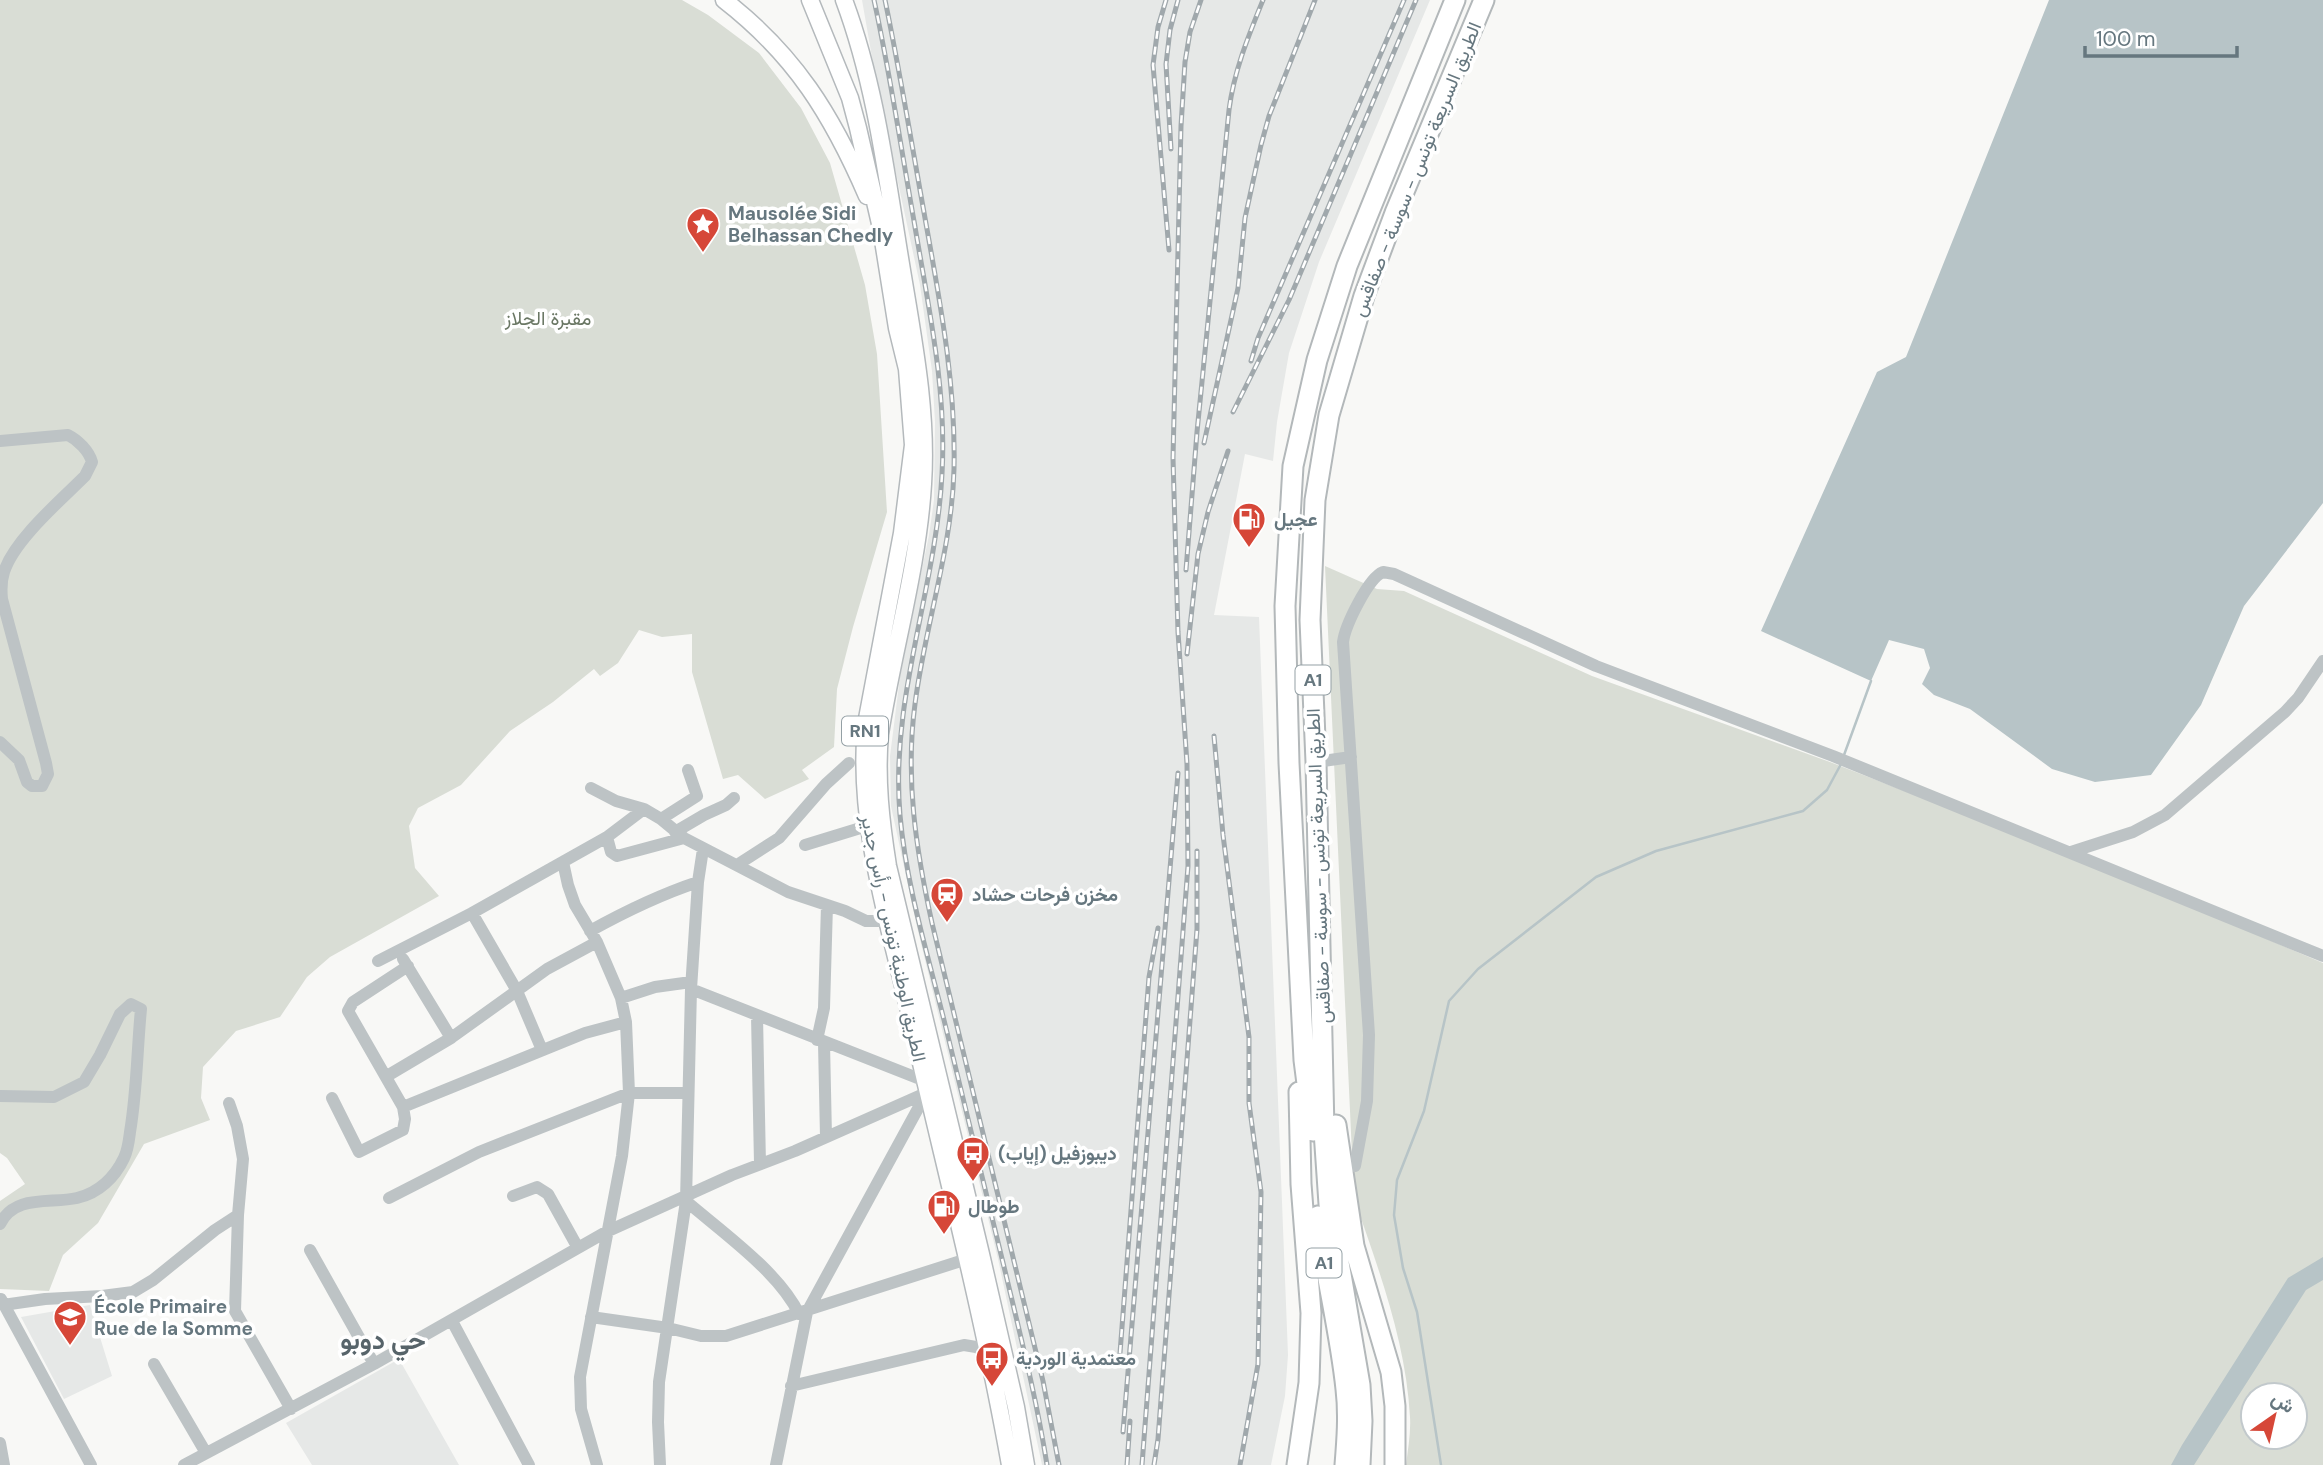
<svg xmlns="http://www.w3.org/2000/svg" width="2323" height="1465" viewBox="0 0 2323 1465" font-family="'DM Sans',Vazirmatn,sans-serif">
  <rect width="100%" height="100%" fill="#f8f8f6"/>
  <path fill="#e6e8e7" d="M862 0H1430L1319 262 1289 353 1277 422 1273 461 1245 454 1214 615 1259 617 1288 1355 1285 1396 1271 1465H1042L998 1259 917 927 891 806 890 756 900 677 929 535 934 500 935 422 932 371 920 285 876 80Z
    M90 1305 112 1376 64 1399 21 1317Z
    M399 1359 459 1465H312L286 1423Z"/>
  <path fill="#d9ddd5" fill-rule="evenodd" d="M0 0H682L708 15 759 53 801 108 830 163 865 285 877 354 887 512 853 627 837 689 834 747 802 770 809 779 765 799 738 775 723 779 692 672V634L662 637 639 630 618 663 600 676 594 669 553 702 510 731 461 785 418 808 409 826 415 868 439 896 330 957 307 977 280 1017 236 1031 203 1067 201 1098 210 1120 144 1144 98 1223 63 1255 49 1291 0 1289V1201L25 1184 7 1158 0 1153Z
    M1325 566 1377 589 1404 591 1592 676 1830 762 2094 865 2323 963V1465H1406C1408 1449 1411 1432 1410 1417 1406 1341 1378 1268 1354 1198ZM2253 1395H2295V1437H2253Z"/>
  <path fill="#b7c4c7" d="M2049 0H2323V503L2244 606 2201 705 2151 775 2095 782 2052 769 1970 709 1934 695 1922 684 1930 668 1924 649 1889 640 1871 681 1761 631 1877 372 1906 357Z
    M2323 1257V1280L2306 1290 2194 1465H2171L2182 1445 2288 1278Z"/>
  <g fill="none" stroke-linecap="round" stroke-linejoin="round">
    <path stroke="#b7c4c7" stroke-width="2.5" d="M1844 755 1871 681
      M1441 1465 1417 1312 1403 1268 1394 1215 1397 1180 1424 1111 1449 1001 1478 969 1596 877 1656 851 1803 811 1827 790 1841 764"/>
    <defs>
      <path id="major" d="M724 0C795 55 832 115 867 196
        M810 0 850 98 858 128 881 228 897 328 907 369 913 445 902 533 866 724C857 822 887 916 909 1011 943 1162 983 1312 1010 1465
        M844 0C875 83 886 172 900 258 912 333 928 408 923 484 918 568 893 651 880 734 876 779 881 822 888 866L981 1254 1016 1407 1026 1465"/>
      <path id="highway" d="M1336 1125 1354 1246 1391 1372 1395 1406V1465
        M1313 1131 1304 1060 1289 763 1285 606 1293 466 1317 360 1347 266 1455 0
        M1318 1216C1325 1274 1340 1331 1346 1389 1349 1414 1347 1440 1345 1465
        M1297 1465 1309 1383 1311 1313 1301 1184 1299 1092
        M1360 1465 1362 1421 1360 1385 1329 1204 1324 1131 1316 762 1310 620 1315 500 1329 415 1364 296 1395 213 1484 0"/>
    </defs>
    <use href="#major" stroke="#b4b9bc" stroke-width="19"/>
    <use href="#highway" stroke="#b3b8ba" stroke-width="23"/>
    <path stroke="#bdc3c5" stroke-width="12" d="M0 441 68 435C78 440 89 451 92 462L85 476C61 500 14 540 4 572 1 581 1 589 2 599L46 763 48 774 42 786H32L27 782 19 760 0 742
      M1316 762 1351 757
      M591 788 616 801 644 809 661 819 684 838 788 892 845 911 866 921H888
      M661 819 697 796 688 770
      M675 832 704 815 726 805 734 798
      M607 837 611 852 617 856 684 838
      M805 845 867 826
      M2071 852 2133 832 2165 815 2285 712 2298 698 2323 661
      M563 862 568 885 575 905 597 942 621 998 626 1022 629 1093 622 1156 580 1377 581 1409 597 1465
      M737 865 779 838 826 784 849 763
      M472 913 517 991 542 1050
      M590 931C626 911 659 895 698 882
      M403 959 451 1038
      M378 961 472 913 607 837 644 809
      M691 989 925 1081
      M621 998 655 987 691 982
      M757 1016 760 1164
      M817 1040 824 1008 827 905
      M824 1043 826 1137
      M387 1076 451 1038 547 969 597 942
      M0 1096 54 1097 84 1082 100 1055 120 1014 131 1004 141 1009C137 1050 137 1091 130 1132 129 1140 128 1150 124 1158 115 1177 99 1193 77 1198 50 1204 15 1194 0 1224
      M332 1098 359 1152 403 1130 405 1119 403 1107 348 1011 353 1002 408 966
      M229 1103 237 1126 243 1159 238 1215 235 1311 291 1409
      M403 1107 585 1033 626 1022
      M1355 1166 1367 1101 1369 1035 1343 642C1345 626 1368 578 1383 572L1394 574 1596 666 1833 756 2323 956
      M513 1196 537 1187 548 1194 578 1248
      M389 1198 479 1152 629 1093H688
      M686 1201C722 1232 779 1272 799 1314
      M310 1250 374 1364
      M1 1299 91 1465
      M3 1305 45 1299 102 1296 133 1292 153 1280 215 1230 238 1215
      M591 1317 668 1328 701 1336H726L967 1259
      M452 1321 529 1465
      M154 1364 206 1453
      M791 1386 964 1345 976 1347 987 1353
      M0 1443 4 1465
      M184 1465 374 1364 606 1232 732 1175 795 1151 935 1089
      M660 1465 658 1422 659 1382 686 1201 691 989 698 882 703 849
      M776 1465 807 1312 927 1092"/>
    <use href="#major" stroke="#fff" stroke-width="16"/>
    <use href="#highway" stroke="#fff" stroke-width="19"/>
    <defs>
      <path id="rail" d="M874 0C890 73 901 148 914 221 928 305 947 389 942 474 936 590 890 697 900 815 906 884 927 952 944 1020 965 1105 985 1190 1006 1275 1021 1338 1037 1401 1047 1465
        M885 0C900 72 912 146 925 218 940 302 956 384 954 469 952 549 925 625 915 704 905 778 916 850 932 923L1043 1381 1059 1465
        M1166 0 1158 27 1153 65 1169 250
        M1171 149 1166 64 1170 30 1178 0
        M1251 361 1258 338 1404 0
        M1233 412 1289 300 1416 0
        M1204 443 1238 288 1245 218 1261 145 1269 116 1315 0
        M1186 570 1197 432 1229 110C1234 71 1248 37 1263 0
        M1187 654 1198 554 1208 512 1228 451
        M1214 736 1223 835 1249 1037V1103L1261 1192 1258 1364 1240 1465
        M1120 1353 1149 977 1158 928
        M1123 1432 1178 773
        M1127 1465 1130 1421
        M1142 1465 1188 866 1187 764 1178 632 1173 458 1181 126 1185 62 1190 32 1201 0
        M1154 1465 1158 1439 1197 929V851"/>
    </defs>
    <use href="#rail" stroke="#a0a8ac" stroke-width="5"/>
    <use href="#rail" stroke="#fff" stroke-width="2.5" stroke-dasharray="8" stroke-linecap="butt"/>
  </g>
  <defs>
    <symbol id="sight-pin" viewBox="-11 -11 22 30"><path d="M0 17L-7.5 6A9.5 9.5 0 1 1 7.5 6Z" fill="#d64738" stroke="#fff"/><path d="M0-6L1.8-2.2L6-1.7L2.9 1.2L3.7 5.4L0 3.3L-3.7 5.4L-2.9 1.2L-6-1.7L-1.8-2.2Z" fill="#fff"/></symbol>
    <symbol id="fuel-pin" viewBox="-11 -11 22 30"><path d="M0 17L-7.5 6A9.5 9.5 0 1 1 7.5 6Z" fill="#d64738" stroke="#fff"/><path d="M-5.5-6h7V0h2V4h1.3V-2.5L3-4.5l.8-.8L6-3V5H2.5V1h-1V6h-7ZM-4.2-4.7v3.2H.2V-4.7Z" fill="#fff"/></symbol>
    <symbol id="station-pin" viewBox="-11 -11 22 30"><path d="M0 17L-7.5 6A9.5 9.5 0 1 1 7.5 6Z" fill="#d64738" stroke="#fff"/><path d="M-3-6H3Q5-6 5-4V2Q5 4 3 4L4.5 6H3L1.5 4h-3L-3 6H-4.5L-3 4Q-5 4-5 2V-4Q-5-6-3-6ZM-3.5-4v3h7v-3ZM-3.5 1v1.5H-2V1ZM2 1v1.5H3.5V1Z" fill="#fff"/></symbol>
    <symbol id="bus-pin" viewBox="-11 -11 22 30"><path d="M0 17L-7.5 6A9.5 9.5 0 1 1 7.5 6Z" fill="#d64738" stroke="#fff"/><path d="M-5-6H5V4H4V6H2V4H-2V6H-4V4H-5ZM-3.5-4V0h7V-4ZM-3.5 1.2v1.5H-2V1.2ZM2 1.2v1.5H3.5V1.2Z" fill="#fff"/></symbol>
    <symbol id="school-pin" viewBox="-11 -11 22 30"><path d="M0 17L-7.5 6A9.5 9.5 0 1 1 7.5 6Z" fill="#d64738" stroke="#fff"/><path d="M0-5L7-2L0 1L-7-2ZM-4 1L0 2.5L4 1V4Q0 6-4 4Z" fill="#fff"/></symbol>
  </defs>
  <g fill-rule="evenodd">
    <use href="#sight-pin" x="684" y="205" width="38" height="52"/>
    <use href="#fuel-pin" x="1230" y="500" width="38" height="52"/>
    <use href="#station-pin" x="928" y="875" width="38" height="52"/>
    <use href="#bus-pin" x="954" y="1134" width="38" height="52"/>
    <use href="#fuel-pin" x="925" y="1187" width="38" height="52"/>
    <use href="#school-pin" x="51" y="1298" width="38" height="52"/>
    <use href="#bus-pin" x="973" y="1339" width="38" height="52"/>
  </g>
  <g text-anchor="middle" stroke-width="7" stroke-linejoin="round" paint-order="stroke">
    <g fill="#fff" stroke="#94a0a5" stroke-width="2">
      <rect x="1295.5" y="665.5" width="35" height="29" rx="5"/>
      <rect x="842" y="716.5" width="46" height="29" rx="5"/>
      <rect x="1306.5" y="1248.5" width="35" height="29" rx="5"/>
    </g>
    <g font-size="18" font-weight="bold" fill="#66777f">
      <text x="1313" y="686">A1</text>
      <text x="865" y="737">RN1</text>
      <text x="1324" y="1269">A1</text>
    </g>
    <g font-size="19" fill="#66777f" stroke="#fff">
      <text transform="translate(1416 169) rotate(-68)" y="7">الطريق السريعة تونس - سوسة - صفاقس</text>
      <text transform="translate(1318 866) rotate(-92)" y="7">الطريق السريعة تونس - سوسة - صفاقس</text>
      <text transform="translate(894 938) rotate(78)" y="7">الطريق الوطنية تونس - رأس جدير</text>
    </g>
    <g font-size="19" font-weight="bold" fill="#66777f" stroke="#fff" text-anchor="start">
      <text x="728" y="220">Mausolée Sidi<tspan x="728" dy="22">Belhassan Chedly</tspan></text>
      <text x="1274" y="526">عجيل</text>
      <text x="972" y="901">مخزن فرحات حشاد</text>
      <text x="998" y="1160">ديبوزفيل (إياب)</text>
      <text x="968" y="1213">طوطال</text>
      <text x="94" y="1313">École Primaire<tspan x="94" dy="22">Rue de la Somme</tspan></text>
      <text x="1016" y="1365">معتمدية الوردية</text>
    </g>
    <g font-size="19" fill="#6a7764" stroke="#fff">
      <text x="548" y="325">مقبرة الجلاز</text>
    </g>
    <g font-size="26" font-weight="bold" fill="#57646a" stroke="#fff">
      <text x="383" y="1349">حي دوبو</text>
    </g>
  </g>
  <g transform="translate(2274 1416) rotate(34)"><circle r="33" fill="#ffffff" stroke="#c2c9cc" stroke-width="2"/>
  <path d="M0-5L12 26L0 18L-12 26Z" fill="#d64738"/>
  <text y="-10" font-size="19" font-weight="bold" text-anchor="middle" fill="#66777f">ش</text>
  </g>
  <path d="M2085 46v10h152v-10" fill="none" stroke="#66777f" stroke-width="3.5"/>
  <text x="2096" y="46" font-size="21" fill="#66777f" stroke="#ffffff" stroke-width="5" paint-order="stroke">100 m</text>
</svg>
